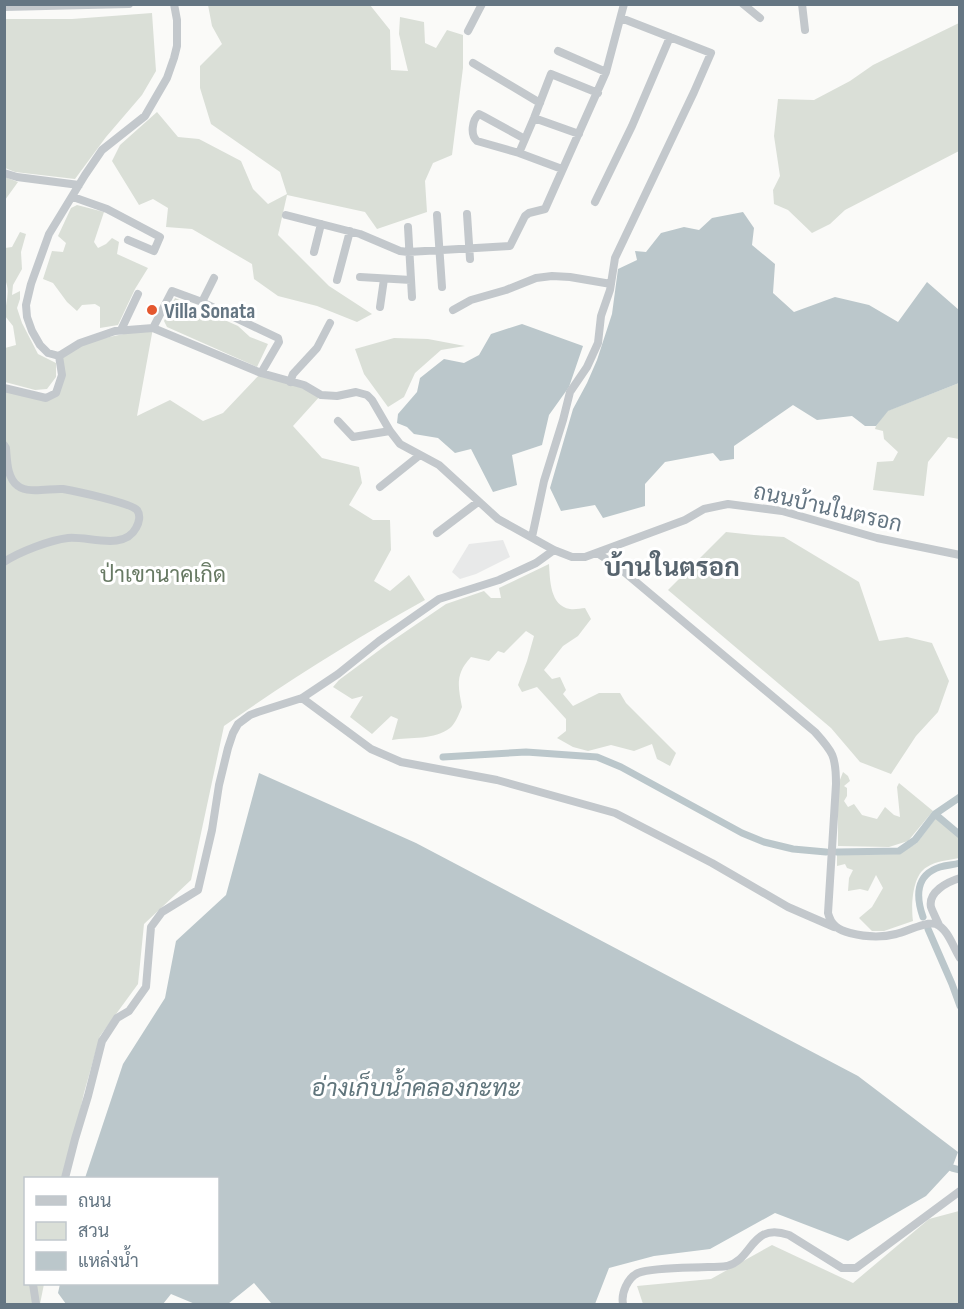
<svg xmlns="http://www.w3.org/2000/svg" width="964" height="1309" viewBox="0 0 964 1309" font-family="'Sofia Sans Condensed',Sarabun,sans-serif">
  <rect width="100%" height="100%" fill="#fafaf8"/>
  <path fill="#e8e9e9" d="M503 540 510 557 476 574 460 579 452 572 469 544Z"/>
  <path fill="#dadfd7" d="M208 5H370L390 30 391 70 408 71 399 34 400 17 424 22 425 43 436 48 447 30 463 35V68L452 155 433 163 425 181 427 212 377 229 365 212 287 195 278 235 329 286 372 314 357 322 317 306 278 296 254 279 252 264 192 229 166 227 168 208 153 199 139 205 112 161 120 145 157 112 178 137 199 139 241 161 253 189 268 204 287 194 280 172 211 124 200 88V66L222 44 212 26Z
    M152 13 156 71 142 95 106 137 75 179 15 172 5 168V19H72Z
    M959 23V151L845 210 830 224 812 233 788 210 774 204 773 190 780 176 774 136 778 99 814 100 850 81 873 65Z
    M5 177 18 182 5 200Z
    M77 205 104 212 94 242 98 248 106 244 112 238 119 242 117 254 148 268 135 289 118 325 100 328V307L95 304 82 305 77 311 67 302 53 283 43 279 52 251 63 252 66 243 58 236 71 208Z
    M20 232 26 234 21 252 22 269 13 285 12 295 20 291V299L17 308 22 323 38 354 56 363V377L47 389 35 390 5 382V348L16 345 13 326 5 316C5 304 11 291 5 280V248L12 247Z
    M175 298 238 326 250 337 268 344 257 367 167 327 164 321Z
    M153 328 137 416 170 400 203 421 223 413 261 373 321 395 293 426 322 458 359 467 362 483 349 505 373 520H390L391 550 374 581 390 591 409 575 425 600C356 638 288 681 224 726L191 880 144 924 138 984 100 1036 84 1093 65 1178H26V1284H44L40 1304H5V389L48 396 61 380 62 354 80 343Z
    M394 338 428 339 465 346 441 350 415 373 404 397 388 407 364 374 355 349Z
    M959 383V439L948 437 928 462 924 496 873 490 877 462 893 461 898 452 884 439 883 431 875 429 876 426 887 411Z
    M726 532 754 535 784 537 859 582 879 641 907 637 932 643 949 681 938 712 916 736 891 774 860 762 831 728 668 590Z
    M549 564C550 580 550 606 570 609 575 610 581 608 585 608L591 619 578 636 563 646 544 670 552 679 560 677 566 690 563 694 573 706 599 693H620L626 703 676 753 670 766 657 759 652 744 634 751 611 745 588 751 573 747 557 738 566 731V719L537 687 522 692 518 685 527 661 534 636 526 631 504 653 498 651 489 661 471 657C455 674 458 686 462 707 459 714 455 724 450 728 435 740 410 737 392 740L398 719 391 716 372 734 350 717 363 696 352 699 333 687 339 680 389 643 446 604 484 591 491 598H501L499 588Z
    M843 772 848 776 850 781 844 786 847 788V796L844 801 848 807 854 804 862 815 877 819 885 807 894 815 900 817 897 787 899 783 933 811 908 841 889 847 838 846V785Z
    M936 818 959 838V858C949 860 936 861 927 867 912 875 911 906 913 921L884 931H872L859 918 872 907 883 888 876 875 868 891 860 889 848 891 849 878 853 870 847 868 845 864 837 866V855L899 854 917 843Z
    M959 1211V1304H643L637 1286 711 1279 772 1245 853 1283 929 1219Z"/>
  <path fill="#bbc7cb" d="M743 212 754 228 752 245 775 264 773 293 794 312 835 297 869 305 898 322 927 282 959 310V383L888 411 876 426H865L852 416 817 420 793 405 734 446V459L720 461 713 453 665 462 645 484V506L603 518 595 505 561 511 550 488 573 409 587 383 597 360 612 314 618 269 637 260 635 251 646 252 661 233 684 227 699 230 712 218Z
    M522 324 583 346 569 387 549 415 542 445 512 455 517 485 493 492 471 449 455 453 438 438 414 434 407 427 397 423 398 414 417 392 420 378 444 359 464 363 479 355 491 334Z
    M259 773 416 843 858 1076 958 1152 952 1168 926 1196 848 1241 775 1213 710 1249 654 1256 609 1268 595 1304 271 1303 254 1283 228 1304H195L171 1294 163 1304H66L58 1293 60 1284H218V1178H85L123 1064 165 998 176 941 226 895Z"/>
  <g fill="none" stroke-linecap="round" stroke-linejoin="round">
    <path stroke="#bbc7cb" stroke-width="7" d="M443 757 526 752 597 757 621 767 742 833 764 842 793 849 826 852
      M935 814 960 835
      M837 852 899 851 915 840 935 814 960 797
      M923 917C916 897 915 875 940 867 946 865 953 865 960 863
      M928 929 952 984 960 1006
      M952 1168 960 1170"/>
    <path stroke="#c3c8cc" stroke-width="8" d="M743 4 760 18
      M802 4 805 30
      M4 7 129 4
      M468 31 482 4
      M558 51 606 72
      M473 63 540 103
      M534 118 579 134
      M519 153 477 141C470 135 472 120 479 114L483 116 525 139
      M562 169 519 153 534 118 551 74 598 93
      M4 173 17 177 79 185
      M73 197 107 209 160 237 154 251 128 240
      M595 202 632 126 670 37
      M467 214 470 259
      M286 215 360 234 400 251 408 252 510 246 525 216 529 213 545 209 606 72 624 4
      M437 215 442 287
      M408 227 412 297
      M314 252 321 224
      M360 277 411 280
      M337 280 350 231
      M202 302 278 338 279 342 261 373
      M380 307 384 279
      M453 310 471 300 506 290 536 278 552 276 570 277 611 284
      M153 328 172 291 202 302 214 278
      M121 330 138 294
      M59 356 80 343 115 331 153 328 261 373 304 385 321 395 337 396 356 392 367 395 372 400 390 431 400 444 439 465 498 519 554 550 572 557H585L685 520 704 509 728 504 782 511 877 538 960 555
      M59 356 48 353 40 345 32 331 27 317 26 305 31 284 49 234 85 175 102 150 145 116 167 78 174 58 177 46V20L174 4
      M290 382 293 374 317 348 330 323
      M4 388 46 398 56 393 62 375 59 356
      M338 421 353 437 390 431
      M4 445 6 448C7 461 7 478 18 486 28 494 51 488 63 489 75 491 131 503 137 510 141 515 139 523 136 528 124 551 89 536 68 538 50 540 19 552 4 562
      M380 487 420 455
      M437 533 478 502
      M532 537 544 481 563 420 570 392 587 367 598 343 601 316 610 290 615 258 694 92 711 53 621 18
      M597 553 617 566 815 732C833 752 836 756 836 784L828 913C831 925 838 930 850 933 866 937 880 938 896 934 906 932 926 921 936 924 948 929 953 947 960 958
      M302 698 371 749 401 762 497 780 615 813 712 863 788 907 834 927
      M939 925C937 920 933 913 931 907 928 892 947 882 960 878
      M65 1178 75 1139 88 1096 102 1041 117 1018 129 1011 146 987 151 927 162 912 198 890 212 830 219 785 228 748 233 733 238 724 250 715 258 712 302 698 338 674 379 641 439 599 499 580 536 563 554 550
      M33 1284 36 1304
      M623 1304C621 1294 627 1278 638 1273 654 1267 690 1268 708 1267 714 1267 721 1267 727 1266 754 1259 750 1222 789 1235L842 1268H856L960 1191"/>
  </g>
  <circle fill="#e4572e" stroke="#fff" stroke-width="2" cx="152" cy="310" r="6"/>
  <g text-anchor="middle" stroke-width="6" stroke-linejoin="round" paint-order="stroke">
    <g font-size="22" font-weight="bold" fill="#657683" stroke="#fff" text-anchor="start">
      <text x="164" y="318">Villa Sonata</text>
    </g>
    <g font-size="22" fill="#657683" stroke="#fff">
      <text transform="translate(828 507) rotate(13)" y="8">ถนนบ้านในตรอก</text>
    </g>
    <g font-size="22" fill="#687a64" stroke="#fff">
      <text x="163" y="582">ป่าเขานาคเกิด</text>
    </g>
    <g font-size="24" font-style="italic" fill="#60757c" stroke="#fff">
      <text x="416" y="1096">อ่างเก็บน้ำคลองกะทะ</text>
    </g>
    <g font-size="26" font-weight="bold" fill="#57646e" stroke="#fff">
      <text x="672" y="576">บ้านในตรอก</text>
    </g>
  </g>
  <rect width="964" height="1309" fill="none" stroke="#657683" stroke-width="12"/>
  <rect x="24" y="1177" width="195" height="108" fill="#ffffff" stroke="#c1c8cd" stroke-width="1.5"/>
  <rect x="36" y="1196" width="30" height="9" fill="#c3c8cc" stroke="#c1c8cd" stroke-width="1.5"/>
  <text x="78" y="1207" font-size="18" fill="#657683">ถนน</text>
  <rect x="36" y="1222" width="30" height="18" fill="#dadfd7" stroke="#c1c8cd" stroke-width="1.5"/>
  <text x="78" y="1237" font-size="18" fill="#657683">สวน</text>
  <rect x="36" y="1252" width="30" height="18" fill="#bbc7cb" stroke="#c1c8cd" stroke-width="1.5"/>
  <text x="78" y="1267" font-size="18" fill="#657683">แหล่งน้ำ</text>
</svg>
